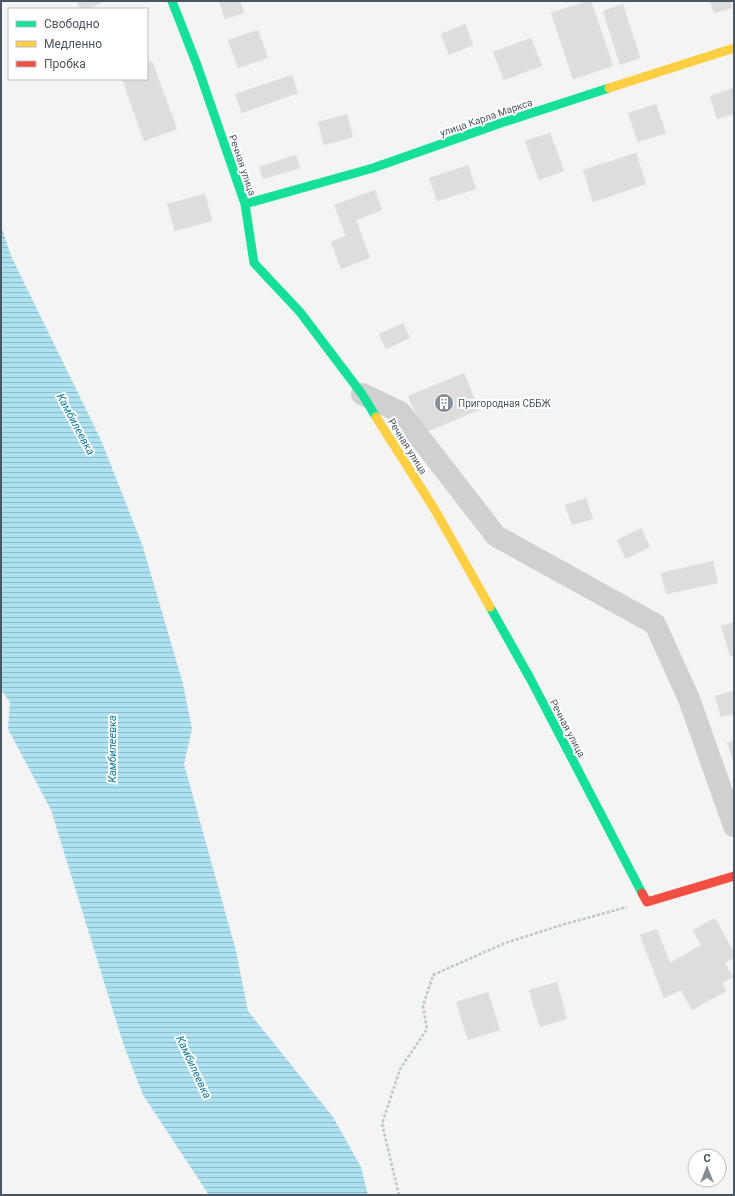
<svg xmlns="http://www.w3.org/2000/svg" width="735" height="1196" viewBox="0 0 735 1196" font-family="Roboto,sans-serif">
  <defs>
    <pattern id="water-rules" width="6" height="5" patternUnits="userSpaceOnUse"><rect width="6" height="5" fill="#aee2f0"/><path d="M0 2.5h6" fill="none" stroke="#90bac6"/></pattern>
  </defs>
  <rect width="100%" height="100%" fill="#f4f4f4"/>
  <path fill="url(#water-rules)" d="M1 225 11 256 101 440 142 544 183 684 192 729 184 764 236 951 248 1011 333 1117 361 1167 368 1195H209L143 1095 123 1043 51 810 8 729 10 702 1 690Z"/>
  <path fill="#ddddde" stroke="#e5e6e7" d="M77 1H101L102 3 87 9H80Z
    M219 1H240L244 13 225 19Z
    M587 1H591L613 66 573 79 551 13Z
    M710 1H730L732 8 714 13Z
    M623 4 640 58 620 65 603 11Z
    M465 24 473 45 449 55 441 34Z
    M258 30 268 58 238 68 228 40Z
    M531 38 542 66 504 80 493 52Z
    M152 61 177 129 144 141 122 79H147V63Z
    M292 75 298 93 242 113 235 94Z
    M734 88V114L717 119 710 96Z
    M656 104 666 133 638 142 628 113Z
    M347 114 353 137 324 145 318 122Z
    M550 133 564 171 539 180 525 141Z
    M636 153 646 184 593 202 583 170Z
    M296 155 300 168 263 179 259 167Z
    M468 165 476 189 437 201 429 178Z
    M375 190 382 210 356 220 370 258 341 269 331 242 346 236 334 205Z
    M205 194 212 221 175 231 167 204Z
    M403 323 410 338 386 349 379 334Z
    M464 373 479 410 424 433 408 396Z
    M586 498 593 519 572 525 565 505Z
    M641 528 650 547 626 559 617 540Z
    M713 561 718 583 666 594 661 573Z
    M734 622V655L730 656 721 626Z
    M734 691V714L721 717 715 696Z
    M734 740V763L727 743Z
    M715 918 734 953V958L725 963 733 977 722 983 726 991 692 1010 681 990 664 998 640 935 657 929 670 963 701 945 693 930Z
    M557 982 567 1019 540 1027 529 990Z
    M488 992 500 1030 468 1040 456 1002Z"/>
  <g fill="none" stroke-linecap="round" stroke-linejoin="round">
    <path stroke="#bcc7c4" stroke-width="2.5" stroke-dasharray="3 2" stroke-linecap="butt" d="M399 1195 382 1124 400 1069 427 1029 423 1006 433 975 505 943 565 924 627 907"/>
    <path stroke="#ced0d2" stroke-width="22" d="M362 394 400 412 496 536 655 624 689 699 734 826"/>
    <path stroke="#16e098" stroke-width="9" d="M172 1 197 65 245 204 254 263 300 312 362 394 376 417
      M245 204 373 168 501 123 609 88
      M490 607 531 680 642 893"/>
    <path stroke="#ffcf43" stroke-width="9" d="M609 88 734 48
      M376 417 435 510 490 607"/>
    <path stroke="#f24e42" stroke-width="9" d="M642 893 647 902 734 876"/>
  </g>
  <defs>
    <symbol id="building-disc" viewBox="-11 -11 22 22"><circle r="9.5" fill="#868d94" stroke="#fff"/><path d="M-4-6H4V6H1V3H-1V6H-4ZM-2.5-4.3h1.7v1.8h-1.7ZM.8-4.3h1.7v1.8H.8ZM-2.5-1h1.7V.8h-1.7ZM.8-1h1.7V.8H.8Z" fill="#fff"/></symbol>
  </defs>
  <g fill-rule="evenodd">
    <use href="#building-disc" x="433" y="392" width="22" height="22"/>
  </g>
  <g text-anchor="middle" stroke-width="4" stroke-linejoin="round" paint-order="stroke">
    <g font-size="10" fill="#4a5661" stroke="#fff">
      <text transform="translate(486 117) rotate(-19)" y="4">улица Карла Маркса</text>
      <text transform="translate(243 165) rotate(71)" y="4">Речная улица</text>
      <text transform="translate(408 446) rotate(58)" y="4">Речная улица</text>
      <text transform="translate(568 728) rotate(62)" y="4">Речная улица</text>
    </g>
    <g font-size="10" fill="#4a5661" stroke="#fff" text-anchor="start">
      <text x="458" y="407">Пригородная СББЖ</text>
    </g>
    <g font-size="11" font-style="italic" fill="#0c7c9b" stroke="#fff">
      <text transform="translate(76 424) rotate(62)" y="4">Камбилеевка</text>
      <text transform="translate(112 749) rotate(-90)" y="4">Камбилеевка</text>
      <text transform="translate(194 1067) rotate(65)" y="4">Камбилеевка</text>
    </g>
  </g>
  <rect width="735" height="1196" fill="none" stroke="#4a5661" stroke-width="4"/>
  <rect x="8" y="8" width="140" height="72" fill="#ffffff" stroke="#b7bbc0"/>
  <rect x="16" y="21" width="20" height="6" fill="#16e098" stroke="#b7bbc0"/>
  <text x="44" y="28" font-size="12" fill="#4a5661">Свободно</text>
  <rect x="16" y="41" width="20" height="6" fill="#ffcf43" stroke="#b7bbc0"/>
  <text x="44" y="48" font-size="12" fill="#4a5661">Медленно</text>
  <rect x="16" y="61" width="20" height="6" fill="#f24e42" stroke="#b7bbc0"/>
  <text x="44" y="68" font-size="12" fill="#4a5661">Пробка</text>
  <g transform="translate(707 1168)"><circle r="19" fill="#ffffff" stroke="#b7bbc0"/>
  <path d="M0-3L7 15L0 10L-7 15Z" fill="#868d94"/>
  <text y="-6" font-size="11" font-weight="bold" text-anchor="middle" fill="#4a5661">С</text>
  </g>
</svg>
